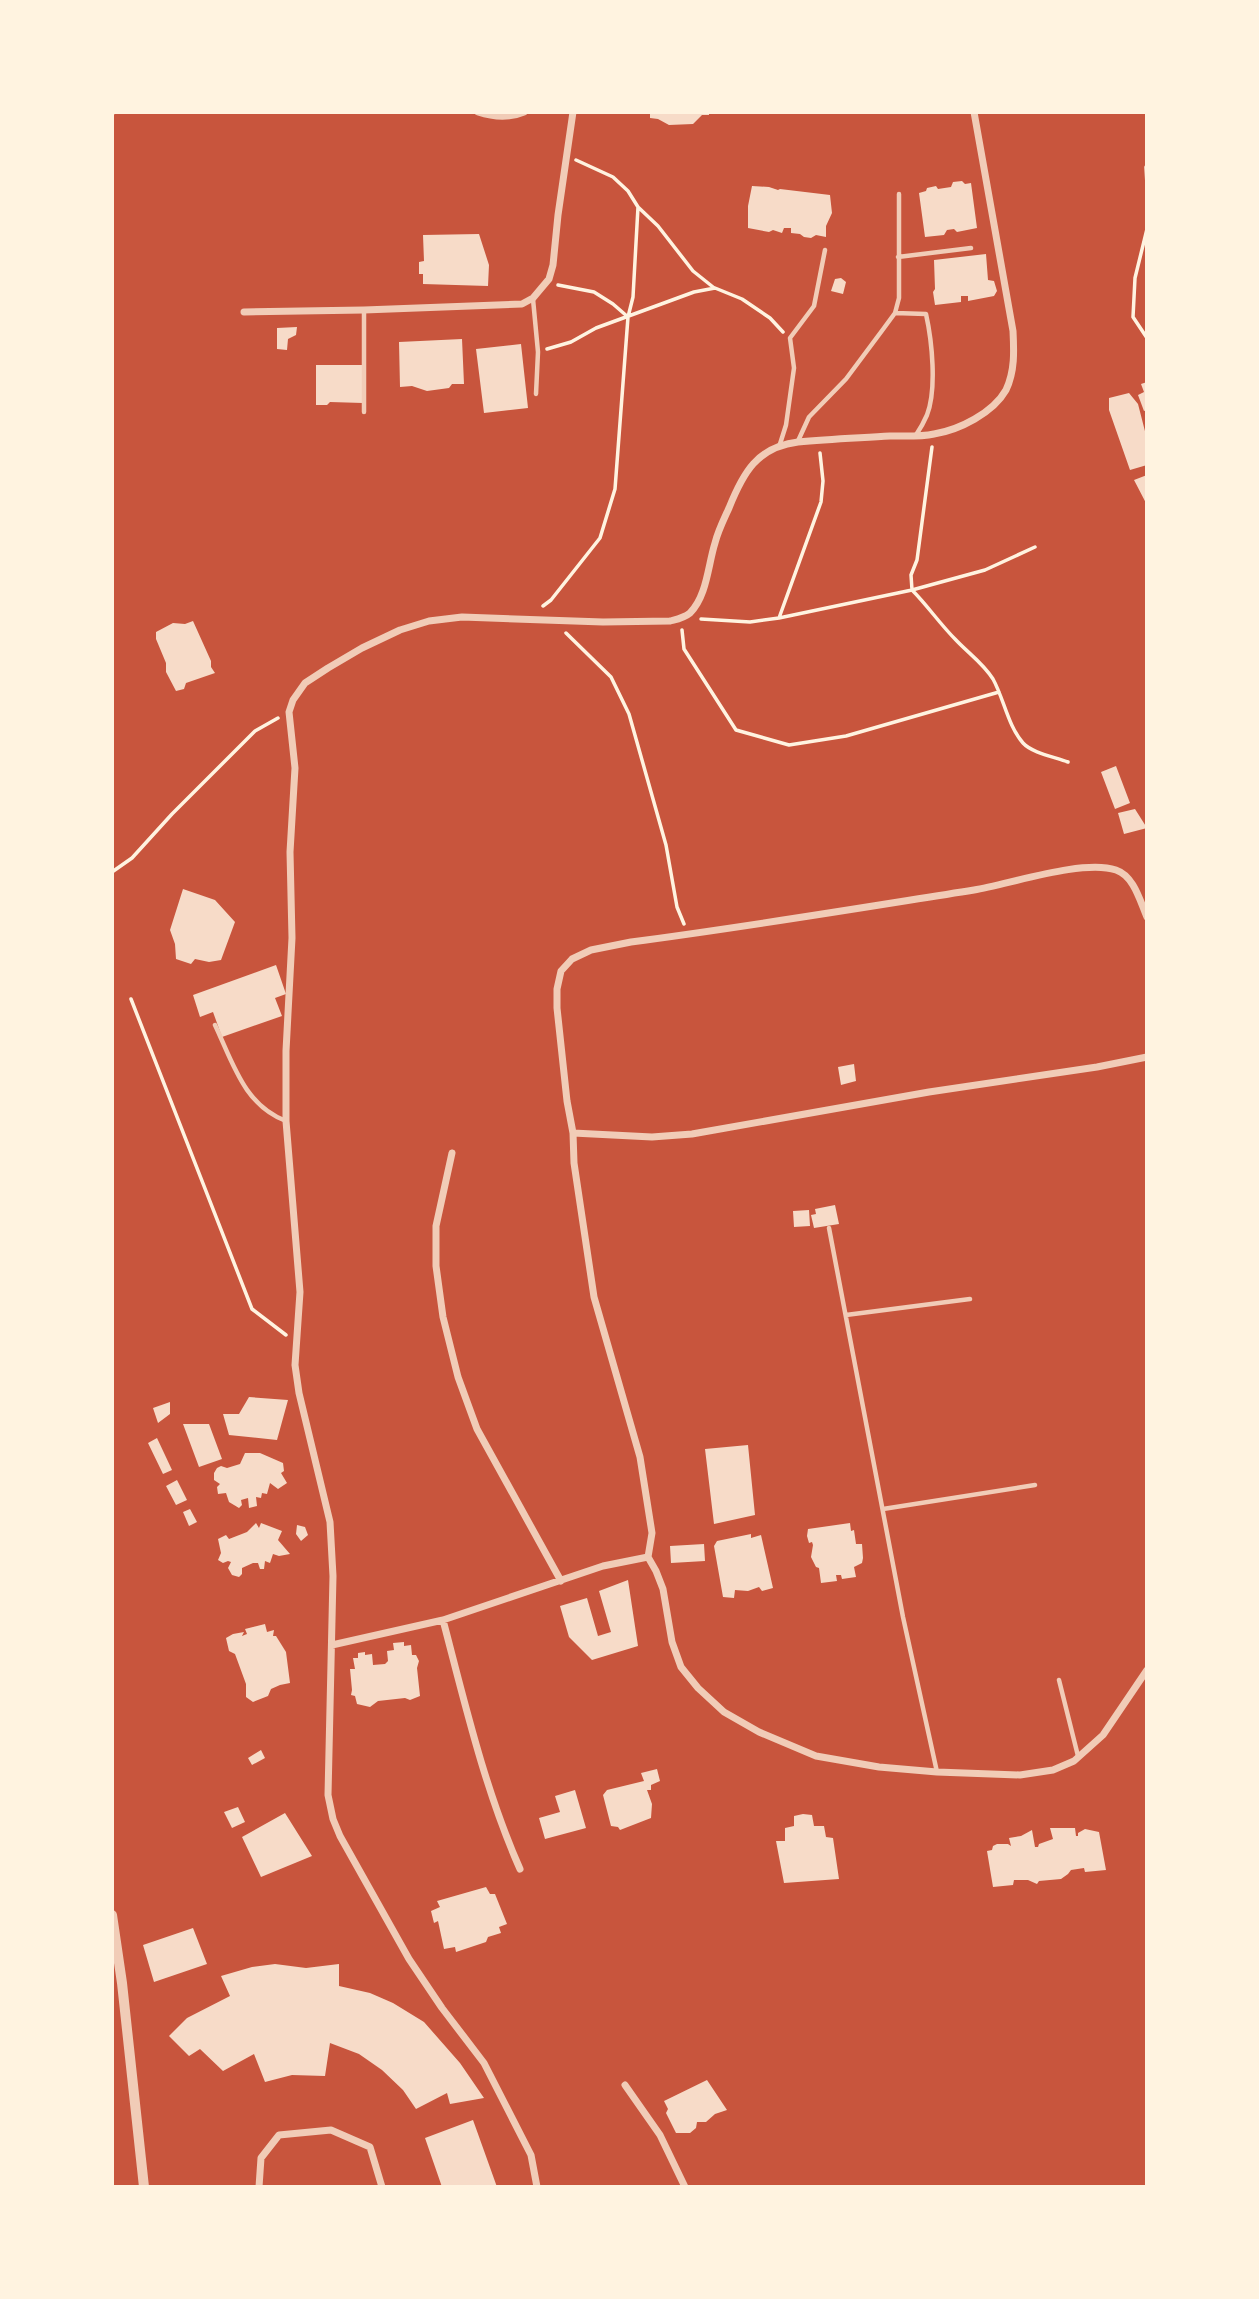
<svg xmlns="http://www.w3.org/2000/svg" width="1259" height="2299" viewBox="0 0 1259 2299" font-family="'PT Sans Narrow',sans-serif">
  <rect width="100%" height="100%" fill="#c8553d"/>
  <path fill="#f7dbc8" d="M650 112H709V115H702L693 124 669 125 658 119 650 118Z
    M962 181 965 184 971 183 977 228 957 232 954 229 947 230 944 235 925 237 919 193 926 191 927 188 936 186 938 189 951 187 953 182Z
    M752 186 769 187 778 190 780 189 830 195 832 213 826 226V237L816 235 811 238 804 237 800 234 791 233V228H784L782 233 773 230 769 232 748 228V206Z
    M479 234 489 265 488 286 423 284V274H419V262L424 261 423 235Z
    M986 254 988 280 994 281 997 291 994 296 968 301V296H961V302L935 305 933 292 935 289 934 260Z
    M841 278 846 282 843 294 831 291 835 279Z
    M297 327 296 335 288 339 287 350 277 349V328Z
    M462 339 464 384H452L449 388 427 391 412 386 400 387 399 342Z
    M521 344 528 408 484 413 476 349Z
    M316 365H363V403L330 402 327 405H316Z
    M1147 382V410L1144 411 1138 395 1144 392 1141 384Z
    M1129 393 1138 404 1147 439V465L1130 470 1109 410V398Z
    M1147 475V505L1134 480Z
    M193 621 211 661V667L215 673 186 683 184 689 176 691 166 672V663L156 639V632L173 623 185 624Z
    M1116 766 1130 803 1115 809 1101 772Z
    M1135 809 1147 828 1124 834 1118 813Z
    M183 889 215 900 235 922 221 960 209 962 195 959 191 964 176 959 175 944 170 930Z
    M276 965 286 994 275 998 282 1016 222 1037 213 1012 200 1017 193 995Z
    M854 1064 856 1081 841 1085 838 1067Z
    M835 1205 839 1224 814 1228 811 1215 816 1214 815 1209Z
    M809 1210 810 1226 794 1227 793 1211Z
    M249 1397 288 1400 277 1440 229 1435 223 1414H239Z
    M170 1402V1414L158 1423 153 1408Z
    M183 1424H209L222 1459 199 1467Z
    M157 1438 172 1470 163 1474 148 1443Z
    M748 1445 755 1515 714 1524 705 1449Z
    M245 1453H260L283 1463 284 1471 281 1473 287 1483 278 1489 270 1483 267 1494 262 1493 261 1498 256 1497 257 1506 249 1508 248 1498 241 1500 242 1505 239 1508 229 1502 226 1493 218 1494 217 1487 220 1484 214 1480V1473L217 1468 221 1466 227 1468 240 1464Z
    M177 1480 187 1500 176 1505 166 1486Z
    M190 1509 197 1522 189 1526 183 1512Z
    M256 1523 259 1528 261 1523 282 1531 278 1540 290 1554 279 1556 273 1554 270 1563 265 1561 264 1569H260L258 1563H253L242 1568V1574L239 1577 232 1575 228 1568 231 1562 228 1561 223 1563 218 1560 221 1553 218 1539 226 1535 229 1539 247 1532Z
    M850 1523 851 1531 854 1530 856 1544H862L863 1558 862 1563 854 1567 856 1577 842 1579 841 1575H836L837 1581 821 1583 819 1568 816 1567 811 1557 813 1545 812 1542 809 1543 807 1536 808 1529Z
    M297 1525 305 1527 308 1535 301 1541 296 1534Z
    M751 1534V1538L761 1535 773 1588 762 1591 759 1587 748 1591 735 1590 734 1598 723 1597 714 1546 717 1541Z
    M704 1544 705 1561 671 1563 670 1546Z
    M628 1580 638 1646 592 1660 569 1637 560 1606 587 1598 598 1636 611 1632 599 1591Z
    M265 1624 267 1632 274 1630 273 1636H276L286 1652 290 1683 280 1685 271 1689 268 1696 253 1702 246 1697V1684L235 1654 229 1651 226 1638 233 1634 244 1632 242 1636 247 1634 245 1629Z
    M404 1642V1646L411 1645 412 1655H416L419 1661 417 1668 420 1696 410 1700 405 1698 378 1701 370 1707 357 1704 355 1696 351 1695 352 1690 350 1669H355L353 1658H358V1653L365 1652V1655L372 1654 373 1665 385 1664 388 1661 387 1651 394 1650 393 1643Z
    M261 1750 265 1758 252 1765 248 1758Z
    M657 1769 660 1781 651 1785V1790H647L652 1804 651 1818 620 1830 618 1827 611 1826 603 1795 607 1790 644 1781 641 1773Z
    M575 1790 586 1828 545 1839 539 1818 560 1812 555 1796Z
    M238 1807 245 1822 232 1828 224 1812Z
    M285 1813 312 1856 261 1877 242 1837Z
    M803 1814 812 1815 814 1826H824L826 1837 833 1838 839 1879 784 1883 776 1841H785V1828L794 1826V1816Z
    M1050 1828H1075L1076 1836H1078V1833L1085 1829 1099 1832 1106 1870 1085 1872 1084 1868 1071 1870 1068 1874 1061 1879 1039 1881 1037 1884 1028 1880H1014L1013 1885 993 1887 987 1851 992 1850 993 1846 997 1844H1008L1011 1846 1009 1838 1021 1836 1032 1830 1035 1847H1038L1039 1844 1053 1839Z
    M486 1887 490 1894H495L507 1924 499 1927 501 1933 488 1937 486 1942 456 1952 455 1947 444 1949 438 1921 434 1923 431 1911 440 1907 437 1901Z
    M193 1928 207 1964 154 1982 143 1945Z
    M275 1964 306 1968 339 1964V1986L370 1993 393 2003 424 2022 460 2063 484 2098 450 2104 447 2093 416 2109 403 2090 382 2070 359 2054 330 2043 325 2076 292 2075 265 2082 254 2054 223 2071 200 2049 189 2056 169 2036 187 2018 230 1996 221 1976 252 1967Z
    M707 2080 727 2110 715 2114 706 2122H697L696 2128 690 2133H676L666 2113 668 2109 664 2101Z
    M473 2120 497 2187H442L425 2138Z"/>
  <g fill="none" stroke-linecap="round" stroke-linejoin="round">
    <path stroke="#fff3e0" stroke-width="3.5" d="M112 113 116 112
      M1146 167 1147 185
      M638 207 658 226 693 271 713 287
      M1147 229 1135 278 1133 317 1147 338
      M558 285 594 292 613 304 628 317
      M547 349 571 342 596 328 694 292 715 288 742 299 770 318 783 332
      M1035 547 985 570 912 590C927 605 940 624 955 639 968 653 983 663 993 679 1004 699 1008 726 1023 743 1032 753 1055 757 1068 762
      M543 606 551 600 600 538 615 489 628 317 633 297 638 207 628 191 613 177 576 160
      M779 618 912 590 911 575 917 560 932 447
      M701 619 750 622 779 618 821 502 823 481 820 453
      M682 630 684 649 736 730 789 745 846 736 999 692
      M566 633 611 677 629 714 666 845 677 907 684 924
      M112 872 132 858 172 814 255 731 278 718
      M131 999 252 1309 286 1335"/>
    <path stroke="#f1ccb7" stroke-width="4.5" d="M898 257 971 248
      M533 299 538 352 536 394
      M364 310V412
      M895 313 926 314C932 341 937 389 927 415 924 422 920 429 916 435
      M798 441 809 417 846 379 884 328 895 313 899 298V194
      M780 444 786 425 794 368 790 338 814 306 825 250
      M215 1025C233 1063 244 1105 286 1121
      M829 1228 903 1617 937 1772
      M846 1315 970 1299
      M883 1509 1035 1485
      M1059 1680 1078 1756"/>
    <path stroke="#f1ccb7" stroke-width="7" d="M478 112C493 117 510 118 524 112
      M244 312 364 310 522 304 533 298 549 279 553 265 558 215 573 112
      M573 1133 652 1137 692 1134 929 1092 1097 1067 1147 1057
      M452 1153 436 1226V1266L443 1317 458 1377 477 1429 561 1581
      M648 1557 652 1533 640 1457 594 1297 574 1163 573 1133 567 1101 557 1008V989L561 971 572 959 591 950 631 942C746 927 860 908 974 890 1010 884 1083 859 1116 870 1134 876 1140 901 1147 917
      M443 1620C465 1704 485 1790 520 1869
      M332 1645 443 1620 603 1566 648 1557 656 1571 663 1589 672 1642 681 1667 698 1688 724 1712 759 1732 816 1756 879 1767 937 1772 1020 1775 1053 1770 1074 1761 1103 1735 1147 1670
      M625 2085 660 2135 685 2187
      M259 2187 261 2158 279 2135 331 2130 370 2147 382 2187
      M537 2187 531 2155 484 2063 442 2008 409 1959 340 1836 333 1819 328 1795 333 1576 330 1522 299 1393 295 1365 300 1292 286 1121V1051L292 938 290 852 295 768 289 712 293 700 305 683 328 668 362 648 400 630 429 621 462 617 603 622 670 621C678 619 684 618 690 613 707 596 708 565 715 543 718 531 724 519 729 508 743 473 757 447 798 442 829 439 859 438 890 436 904 436 920 437 934 434 959 430 993 413 1006 390 1015 371 1014 351 1013 331L974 112"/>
    <path stroke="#f1ccb7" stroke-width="10" d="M112 1915 122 1983 144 2187"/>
  </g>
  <rect width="1259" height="2299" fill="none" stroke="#fff3e0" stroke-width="228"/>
</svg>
